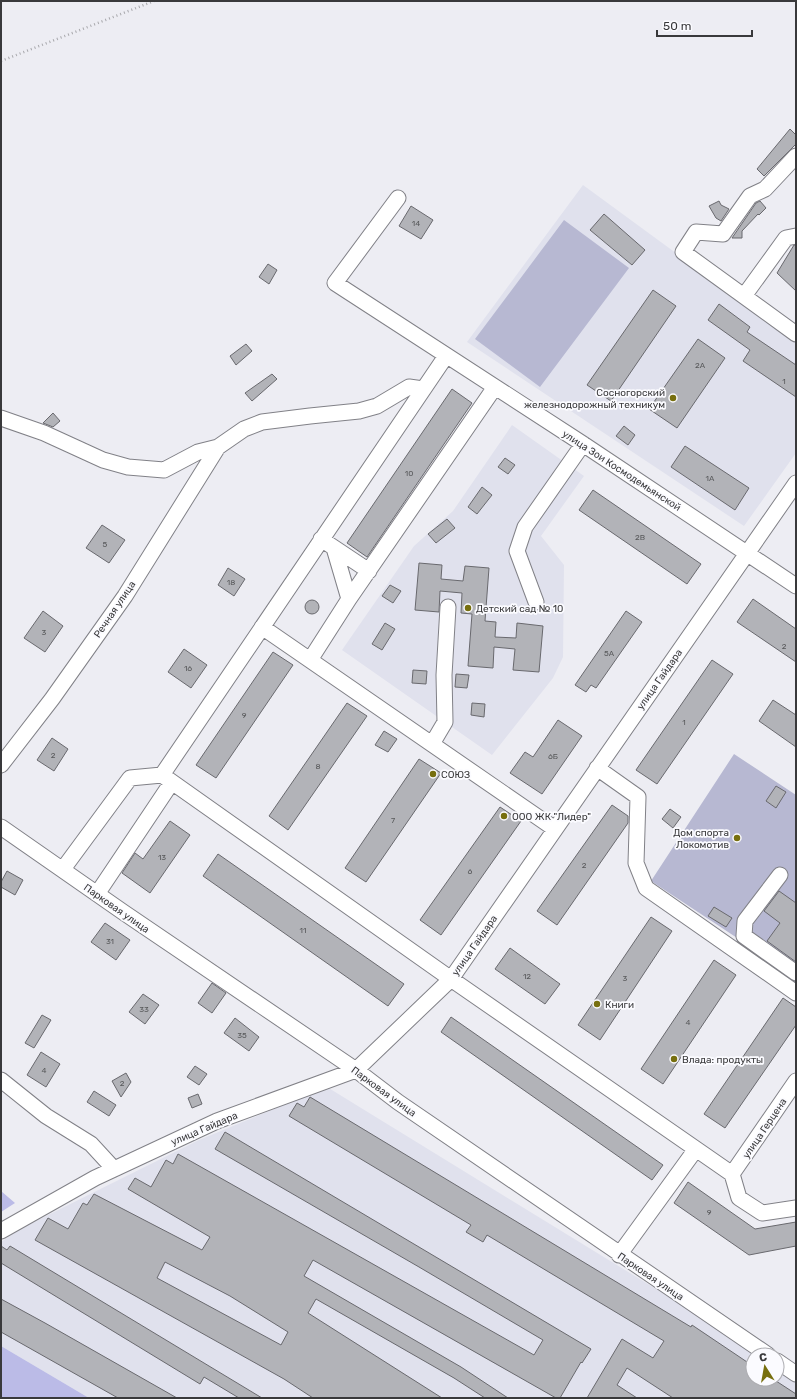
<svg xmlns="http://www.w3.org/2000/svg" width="797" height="1399" viewBox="0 0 797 1399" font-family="Rubik,sans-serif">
  <rect width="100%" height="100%" fill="#ededf3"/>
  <path fill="#e0e1ed" d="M583 185 796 341V453L744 526 467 342Z
    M512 425 584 476 541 536 564 565 563 657 553 678 492 755 342 650 414 546 453 511Z
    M327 1087 695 1313 755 1355H753V1379H777V1370L796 1383V1398H89L1 1346V1242L22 1228 199 1140Z"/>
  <path fill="#b7b8d2" d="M564 220 629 268 540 387 475 339Z
    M734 754 796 795V977L651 881Z"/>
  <path fill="#bbbbe7" d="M1 1191 15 1203 1 1212Z
    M1 1346 89 1398H1Z"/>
  <path fill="#b2b3b8" stroke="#69696e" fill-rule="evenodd" d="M790 129 796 135V144L764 176 757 169Z
    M719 201 721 205 729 209 721 221 716 218 709 206Z
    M760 201 766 208 759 215 758 214 742 231V238H732L756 203Z
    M411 206 433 220 421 239 399 226Z
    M604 214 645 250 632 265 590 230Z
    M794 245H796V291L777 273Z
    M268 264 277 270 269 284 259 277Z
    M653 290 676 306 611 401 587 385Z
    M719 304 750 327 747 332 796 365V397L743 361 750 350 708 320Z
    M698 339 725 358 677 428 649 409Z
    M246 344 252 351 236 365 230 356Z
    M272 374 277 379 252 401 245 393Z
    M452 389 472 403 367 557 347 543Z
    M53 413 60 421 53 427 43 423Z
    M624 426 635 435 628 445 616 436Z
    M685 446 749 488 735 510 671 467Z
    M505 458 515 465 508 474 498 467Z
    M482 487 492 495 477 514 468 507Z
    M593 490 701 564 687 584 579 510Z
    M447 519 455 528 436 543 428 534Z
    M102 525 125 540 109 563 86 548Z
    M419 563 442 565 441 579 463 581 465 566 489 568 485 621 496 622 495 637 516 638 517 623 543 626 539 672 513 670 515 649 494 647 493 668 468 666 472 614 461 613 462 593 440 591 439 612 415 610Z
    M228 568 245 579 234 596 218 585Z
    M390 585 401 591 393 603 382 596Z
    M753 599 796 629V662L737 622Z
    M305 607a7 7 0 1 1 14 0a7 7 0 1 1-14 0Z
    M43 611 63 626 45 652 24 638Z
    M626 611 642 622 596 688 591 685 586 692 575 685Z
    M385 623 395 629 382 650 372 644Z
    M184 649 207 665 191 688 168 672Z
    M273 652 293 665 216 778 196 765Z
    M712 660 733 674 657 784 636 770Z
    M413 670 427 671 426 684 412 683Z
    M456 674 469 675 467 688 455 687Z
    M773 700 796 715V747L759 721Z
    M347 703 367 716 288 830 269 816Z
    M472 703 485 704 484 717 471 715Z
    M558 720 582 736 542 794 510 773 525 752 533 757Z
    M384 731 397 739 388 752 375 745Z
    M52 738 68 749 54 771 37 760Z
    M419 759 441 773 366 882 345 868Z
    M776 786 786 792 776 808 766 801Z
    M612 805 628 816V823L557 925 537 911Z
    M500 807 521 821 441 935 420 920Z
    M670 809 681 817 673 828 662 819Z
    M170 821 190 835 150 893 122 873 135 853 143 859Z
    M218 854 404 984 388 1006 203 876Z
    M7 871 23 880 15 895 1 887V882Z
    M779 891 796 903V962L767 941 780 923 764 911Z
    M714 907 732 918 726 927 708 916Z
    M651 917 672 931 600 1040 578 1025Z
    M105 923 130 940 116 960 91 942Z
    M510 948 560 984 545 1004 495 969Z
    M714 960 736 975 663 1084 641 1069Z
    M212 983 226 993 212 1013 198 1003Z
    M143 994 159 1005 145 1024 129 1012Z
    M783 998 796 1007V1025L725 1128 704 1114Z
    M42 1015 51 1020 34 1048 25 1043Z
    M451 1017 663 1165 652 1180 441 1032Z
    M235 1018 259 1037 249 1051 224 1033Z
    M41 1052 60 1064 46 1087 27 1075Z
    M195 1066 207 1074 199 1085 187 1077Z
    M126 1073 131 1082 121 1097 112 1081Z
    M94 1091 116 1105 109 1116 87 1102Z
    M198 1094 202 1104 192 1108 188 1098Z
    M310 1097 691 1327 692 1325 753 1366V1379H773L796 1394V1398H673L627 1368 617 1385 637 1398H587L622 1339 653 1358 664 1341 487 1235 483 1242 466 1232 471 1225 289 1116 297 1103 304 1107Z
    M225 1132 591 1349 582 1363 581 1362 560 1398H556L313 1260 304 1276 461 1367 508 1398H485L454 1378 316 1299 308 1313 442 1398H313L284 1379 35 1240 48 1218 68 1229 83 1203 87 1205 94 1194 202 1250 210 1237 128 1189 135 1178 151 1187 166 1160 173 1164 178 1154 534 1355 543 1340 419 1267 215 1149ZM165 1262 230 1296 288 1332 281 1345 157 1278Z
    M688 1182 755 1229 796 1222V1246L749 1255 674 1203Z
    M1 1246 7 1250 10 1246 262 1398H239L204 1377 200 1384 1 1263Z
    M1 1299 45 1323 177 1398H118L1 1332Z"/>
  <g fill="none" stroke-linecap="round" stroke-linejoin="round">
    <defs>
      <path id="minor" d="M796 156 765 189 750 196 723 234 696 232 683 252 796 334
        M398 198 335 283 583 444 796 586
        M744 296 786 238 796 236
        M1 418 44 433 103 460 128 467 164 470 198 452 218 447 244 429 262 422 310 416 359 411 377 406 409 387 423 389
        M321 539 369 571
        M334 548 349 599
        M536 602 517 551 525 527 583 444
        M262 627 555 829
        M310 660 349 599 495 387
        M432 744 445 722 444 675 448 607
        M1 765 52 699 125 596 218 447
        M597 768 638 797 636 863 646 888 796 993
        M162 775 446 356
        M1 827 123 912 356 1070 398 1102 768 1355
        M63 869 130 778 162 775 451 979 732 1174 739 1198 762 1213 796 1208
        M780 875 745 921 744 936 796 973
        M97 894 172 782
        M1 1080 46 1116 91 1144 114 1169
        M732 1174 796 1081
        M1 1231 95 1178 217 1121 356 1070 451 979 796 483
        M619 1255 696 1149
        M777 1361 796 1374"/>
    </defs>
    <use href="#minor" stroke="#818187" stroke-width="17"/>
    <path stroke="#a8a8ac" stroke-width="2.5" stroke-dasharray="1 3" stroke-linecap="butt" d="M1 61 154 1"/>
    <use href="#minor" stroke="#fff" stroke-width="15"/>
  </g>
  <g fill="#776f0e" stroke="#fbfbff" stroke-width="1.5">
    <circle cx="673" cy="398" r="4"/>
    <circle cx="468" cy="608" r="4"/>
    <circle cx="433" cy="774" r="4"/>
    <circle cx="504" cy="816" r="4"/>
    <circle cx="737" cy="838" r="4"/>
    <circle cx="597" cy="1004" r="4"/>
    <circle cx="674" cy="1059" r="4"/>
  </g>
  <g text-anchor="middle" stroke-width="3.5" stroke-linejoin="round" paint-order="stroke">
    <g font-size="8" fill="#57585a">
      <text x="416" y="226">14</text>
      <text x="700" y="368">2А</text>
      <text x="784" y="384">1</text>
      <text x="409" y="476">10</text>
      <text x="710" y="481">1А</text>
      <text x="640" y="540">2В</text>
      <text x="105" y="547">5</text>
      <text x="231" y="585">18</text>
      <text x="44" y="635">3</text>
      <text x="784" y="649">2</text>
      <text x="609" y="656">5А</text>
      <text x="188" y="671">16</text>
      <text x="244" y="718">9</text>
      <text x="684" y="725">1</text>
      <text x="53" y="758">2</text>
      <text x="553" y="759">6Б</text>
      <text x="318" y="769">8</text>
      <text x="393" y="823">7</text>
      <text x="162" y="860">13</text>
      <text x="584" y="868">2</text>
      <text x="470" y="874">6</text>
      <text x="303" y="933">11</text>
      <text x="110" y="944">31</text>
      <text x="527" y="979">12</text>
      <text x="625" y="981">3</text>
      <text x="144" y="1012">33</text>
      <text x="688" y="1025">4</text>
      <text x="242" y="1038">35</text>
      <text x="44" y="1073">4</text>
      <text x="122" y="1086">2</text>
      <text x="709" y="1215">9</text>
    </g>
    <g font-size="10" fill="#39393b" stroke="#fbfbff" text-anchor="start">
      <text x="665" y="396" text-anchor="end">Сосногорский<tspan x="665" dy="12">железнодорожный техникум</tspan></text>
      <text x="476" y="612">Детский сад № 10</text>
      <text x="441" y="778">СОЮЗ</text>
      <text x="512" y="820">ООО ЖК "Лидер"</text>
      <text x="729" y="836" text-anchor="end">Дом спорта<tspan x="729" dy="12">Локомотив</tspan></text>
      <text x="605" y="1008">Книги</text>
      <text x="682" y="1063">Влада: продукты</text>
    </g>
    <g font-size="10" fill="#39393b" stroke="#fbfbff">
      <text transform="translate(622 470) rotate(33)" y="4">улица Зои Космодемьянской</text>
      <text transform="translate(114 609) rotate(-56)" y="4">Речная улица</text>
      <text transform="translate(659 679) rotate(-55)" y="4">улица Гайдара</text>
      <text transform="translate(117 908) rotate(35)" y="4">Парковая улица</text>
      <text transform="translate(474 945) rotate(-55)" y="4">улица Гайдара</text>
      <text transform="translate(384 1091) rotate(36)" y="4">Парковая улица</text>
      <text transform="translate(204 1128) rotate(-23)" y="4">улица Гайдара</text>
      <text transform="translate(764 1128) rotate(-56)" y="4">улица Герцена</text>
      <text transform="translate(651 1276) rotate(34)" y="4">Парковая улица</text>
    </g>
  </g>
  <rect width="797" height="1399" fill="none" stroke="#39393b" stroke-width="4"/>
  <g transform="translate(765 1367) rotate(349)"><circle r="19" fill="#fbfbff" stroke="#adadb1"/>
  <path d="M0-3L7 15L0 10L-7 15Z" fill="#776f0e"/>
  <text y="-6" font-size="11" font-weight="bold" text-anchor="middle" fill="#39393b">С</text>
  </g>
  <path d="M657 30v6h95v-6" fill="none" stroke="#39393b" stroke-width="2"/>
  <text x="663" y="30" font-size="12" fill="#39393b" stroke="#fbfbff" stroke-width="3" paint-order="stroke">50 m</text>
</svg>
